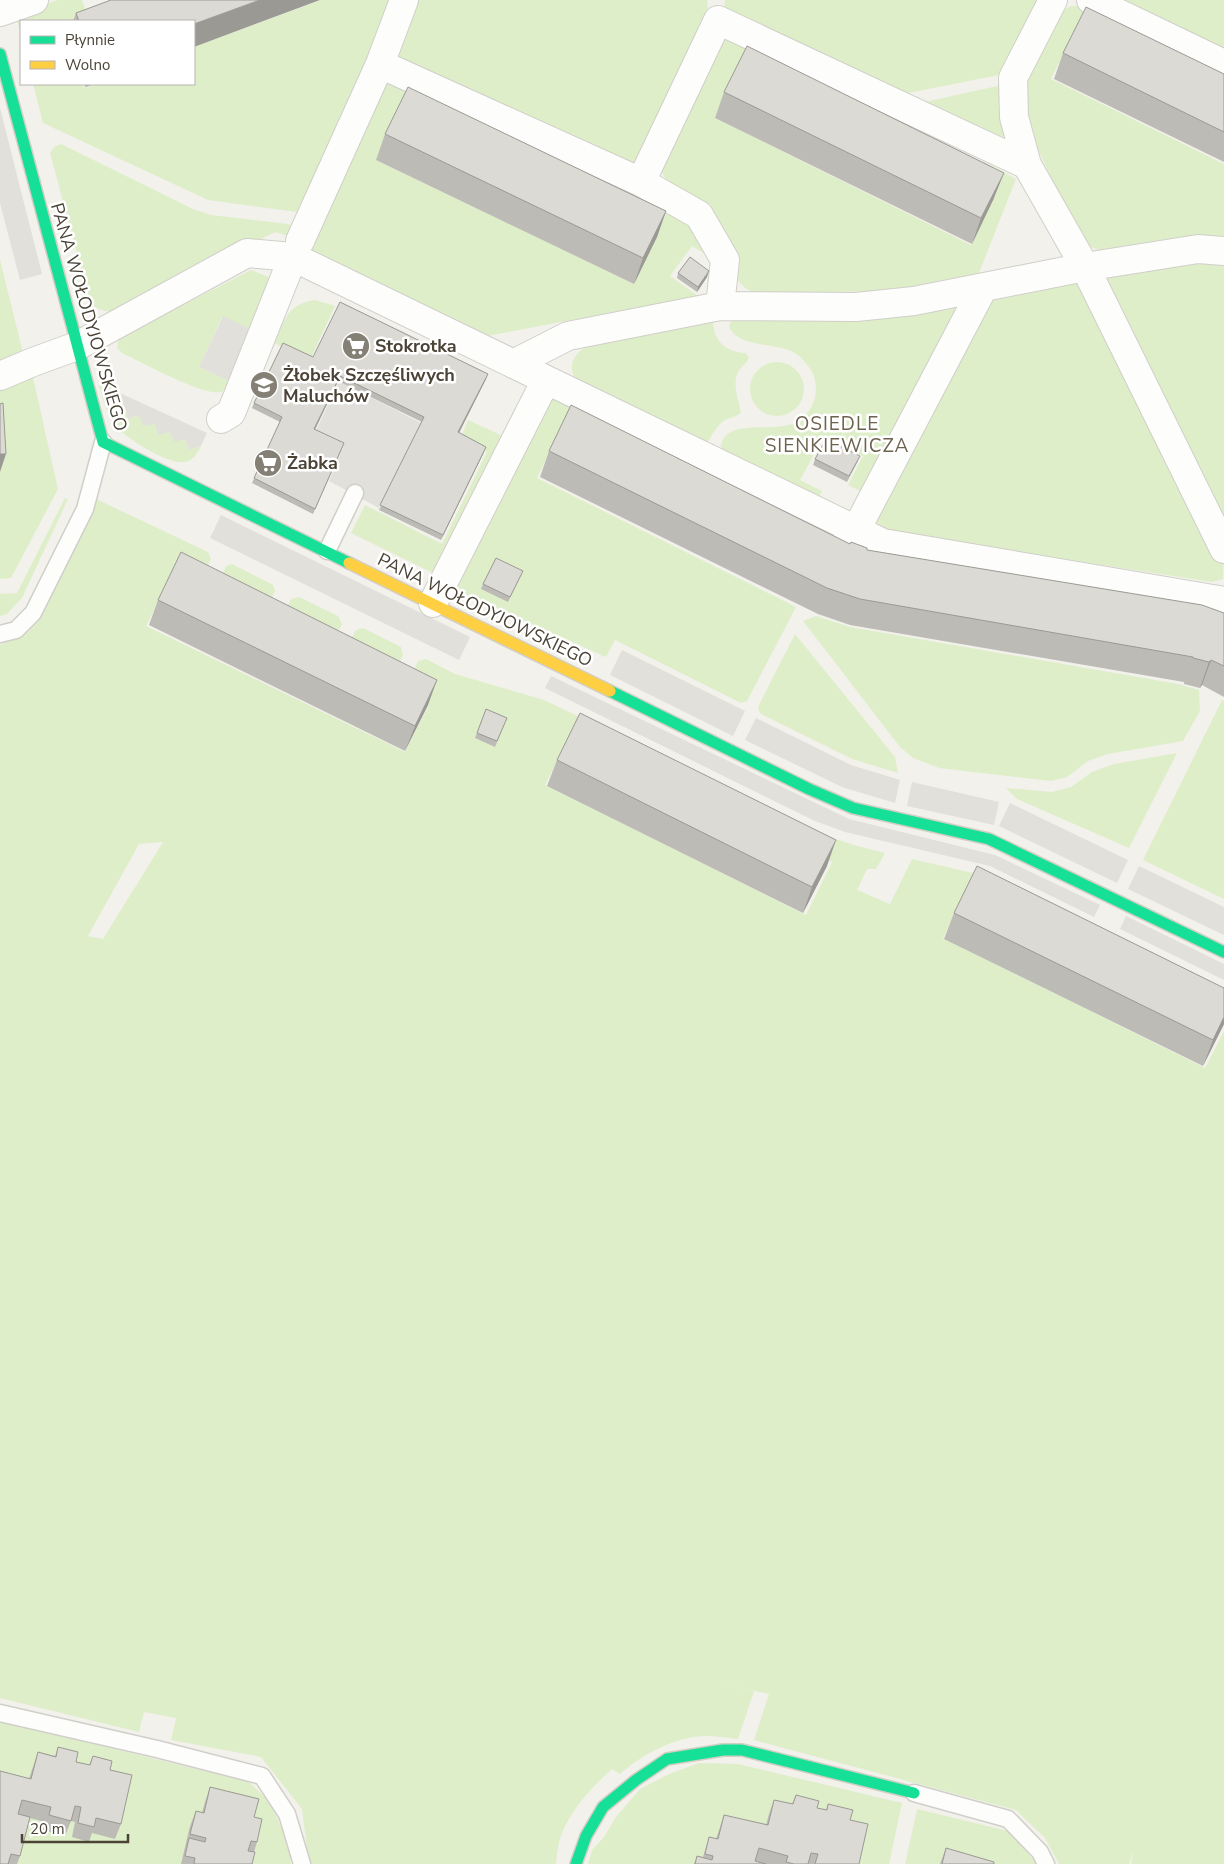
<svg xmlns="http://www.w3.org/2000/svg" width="1224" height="1864" viewBox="0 0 1224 1864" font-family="'Nunito Sans',sans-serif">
  <rect width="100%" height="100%" fill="#f2f1eb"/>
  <path fill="#deeec9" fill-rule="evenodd" d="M58 0H82L89 21H21V37L17 19 30 10Z
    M321 0H392L305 213 208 200 43 123 33 84H83L84 88 96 84H194V47Z
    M410 0H707L708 13 637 170 393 56Z
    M725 0H1040L1004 74 898 95 724 12Z
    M1108 0H1224V57Z
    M1071 6H1082L1112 21 1075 30 1051 79 1224 164V239L1178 237 1099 250 1088 246 1073 225 1024 119V81L1059 13Z
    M728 36 777 56 741 64 715 118 971 245 998 190 976 179 984 162 1016 179 979 273 887 291 760 293C751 292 745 289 739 282L706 209 665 178 662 172 661 165 716 43Z
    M391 83 436 98 398 113 376 160 634 284 657 237 631 225 643 198 693 225 712 258 692 246 670 276 698 296 487 336 306 248 384 86Z
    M1002 85 1009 139 915 104Z
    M61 144 193 209 211 215 288 224 296 229 292 237 275 232 123 310C111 314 102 311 91 305L50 153 54 147Z
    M0 260 23 353 0 362Z
    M1182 260H1224V520L1102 276Z
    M251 270 277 280 255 331 222 317 199 367 231 382C228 386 226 390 220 392 204 397 140 361 122 353L117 348 118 342 121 337Z
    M1073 281 1090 290 1224 549 1223 579 1212 582 872 529 984 298Z
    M315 300 335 306 310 360 274 343C286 319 286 305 315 300Z
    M961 303 862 492 848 485 863 456 823 438 800 480 822 491 816 504 721 453C717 414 776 435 796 422 808 416 815 404 816 391 816 381 814 373 808 366 803 359 798 354 791 351 774 343 736 347 729 326L732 319Z
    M712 321C714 326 714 332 716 336 722 348 734 353 746 353L749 358C747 363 742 366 739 370 731 384 739 400 741 413 736 417 731 417 725 420 717 425 712 435 707 443L578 383C568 370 570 358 584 348 592 344 605 343 614 341 647 333 679 326 712 321Z
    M750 389a27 27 0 1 1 54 0a27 27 0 1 1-54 0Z
    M32 373 58 489 11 578 0 579V386Z
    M103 382 111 383 118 386 128 419 139 415 185 439 189 450 201 446C198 453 193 460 185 462 168 465 125 438 115 425 106 413 103 399 99 386Z
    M559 399 598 417 561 428 537 478 796 607 747 701 741 703 615 640 606 657 453 589 545 404 552 400Z
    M468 420 505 437 435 574 351 533 365 505 442 544 487 452 461 437Z
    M65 498 68 499 22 598 7 614 0 616V594L17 593Z
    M96 499 208 552 211 559 197 588 171 576 146 626 405 752 429 705 404 693 418 661 426 659 455 674 544 700 601 727 570 736 545 785 806 915 832 862 804 847 812 831 854 845 885 853 876 869H867L857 890 890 904 912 859 977 874 966 890 943 938 1205 1068 1224 1031V1864H1131L1134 1851 1129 1864H1059L1045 1838 1016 1810 754 1740 769 1694 710 1681 754 1691 738 1739C728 1738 717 1736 707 1736 677 1736 642 1754 620 1774L612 1769C592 1787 573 1807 562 1833 558 1842 557 1854 556 1864H309L302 1809 261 1757 171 1740 176 1718 144 1712 139 1732 0 1698V645L28 632 40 619ZM163 842 103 939 88 936 139 844Z
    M232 564 273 585 275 591 262 618 214 594 226 566Z
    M299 597 338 616 342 624 329 649 278 625 291 599Z
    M816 616 850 627 1178 684 1199 690 1200 711 1183 741 1108 754 1088 761 1067 777 1051 781 939 768 913 758 900 747 803 621Z
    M363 628 401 647 403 655 391 680 342 655 356 630Z
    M795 634 895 757 898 773 852 759 761 714 758 709 759 705Z
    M1222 700 1224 701V899L1143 860Z
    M1177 753 1129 848 1017 799 1006 788 1052 792 1071 787 1092 772 1114 764Z
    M0 1721 249 1782 271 1803 289 1847 291 1864H0Z
    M699 1763 738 1764 902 1803 889 1864H588L592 1850 604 1837 616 1817 640 1789 669 1774Z
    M917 1809 1008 1831 1037 1864H905Z"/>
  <path fill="#e1e0da" d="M0 108 42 274 20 280 0 203Z
    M223 316 255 331 231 382 199 367Z
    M339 381 421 423 379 508 329 481 343 448 314 435Z
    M120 393 207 433 201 446 189 450 185 439 174 442 170 432 158 435 155 424 143 426 139 415 128 419Z
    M221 515 470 637 459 660 210 538Z
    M622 650 745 711 733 736 610 675Z
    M551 676 849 819 995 855 1100 905 1094 917 990 866 845 832 815 821 545 688Z
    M756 718 851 765 900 780 895 803 842 787 745 740Z
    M912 782 999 802 994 825 907 806Z
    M1010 803 1128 860 1117 883 999 826Z
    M1139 866 1224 907V935L1128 889Z
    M1126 916 1224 964V980L1120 929Z"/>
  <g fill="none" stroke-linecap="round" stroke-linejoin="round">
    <defs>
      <path id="lane" d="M327 551 355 493
        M0 634 16 630 33 613 85 509 103 442
        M0 1713 157 1749 262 1776 287 1814 302 1864
        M914 1793 1008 1819 1040 1852 1046 1864"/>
      <path id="street" d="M1053 0 1013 78 1014 117 1027 165 1085 267 1224 549
        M1091 0 1224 64
        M0 12 34 0
        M380 64 641 182 699 215 725 260 720 306
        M641 182 718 20 1027 165
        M300 241 380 64 404 0
        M513 364 568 336 720 306 856 307 914 301 1085 267 1198 249 1224 251
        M0 376 33 362 77 346 247 253 293 257 883 543 1224 601
        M221 419 231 413 293 257
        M844 543 856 530 983 288
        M433 603 546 380"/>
      <path id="fast" d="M0 54 103 442 349 563
        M610 691 809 789 853 808 989 839 1224 952
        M576 1864 586 1836 603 1807 636 1780 667 1759 723 1750H742L914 1793"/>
      <path id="slow" d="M349 563 610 691"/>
    </defs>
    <use href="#lane" stroke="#d0cfc9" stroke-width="19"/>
    <use href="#street" stroke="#d0cfc9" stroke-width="30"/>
    <use href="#fast" stroke="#d2cec2" stroke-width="14"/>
    <use href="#slow" stroke="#d2cec2" stroke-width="14"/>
    <use href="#lane" stroke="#fdfdfc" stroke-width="16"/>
    <use href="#street" stroke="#fdfdfc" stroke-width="28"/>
    <use href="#fast" stroke="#16e098" stroke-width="11"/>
    <use href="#slow" stroke="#ffcf43" stroke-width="11"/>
  </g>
  <path fill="#bdbbb6" d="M76 13 194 21H73Z
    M1063 53 1224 74V162L1054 79Z
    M724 92 994 198 972 244 715 118Z
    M385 134 666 211 657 237 634 284 376 160Z
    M678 273 707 277 697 292 677 278Z
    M313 357 486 379 459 432 484 452 441 540 379 510 422 422 338 381 315 430 342 449 313 514 252 483 280 422 252 408 254 403Z
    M549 451 850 544 867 550 1224 613V697L1202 685 1200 688 1184 684V682L850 625 818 614 540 477Z
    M815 459 858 461 847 482 813 465Z
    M523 571 508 602 481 589 483 584Z
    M158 600 428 705 405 751 149 625Z
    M486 709 507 718 495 747 475 738Z
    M557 760 827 866 803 913 547 786Z
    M954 913 1224 988V1024L1203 1066 944 939Z
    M58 1747 76 1762 89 1765 93 1756 110 1770 121 1824 115 1839 92 1833 89 1842 72 1837 75 1822 71 1821 65 1836 43 1830 45 1822 30 1818 20 1856 17 1864H0L38 1752 55 1756Z
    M210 1787 254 1817 257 1842 254 1852 252 1864H181L190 1826 196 1811 202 1813 205 1802Z
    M796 1795 817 1808 826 1810 828 1804 850 1820 859 1864H694L697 1856 703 1857 709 1837 716 1839 724 1815 766 1825 769 1814 774 1800 792 1804Z
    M946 1848 994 1864H940Z"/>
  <path fill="#9a9994" d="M260 0H320L194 47V24Z
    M86 84H94L85 87Z
    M1004 173 994 198 972 244 981 218Z
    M666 211 657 237 634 284 643 258Z
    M709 271 707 277 697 292 698 287Z
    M488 374 486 379 457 437 458 432Z
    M340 376 338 381 312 435 314 429Z
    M486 447 484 452 441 540 443 535Z
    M0 454H6L0 472Z
    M1211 660 1202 685 1200 688 1209 662Z
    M437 680 428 705 405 751 415 726Z
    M836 840 827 866 803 913 812 887Z
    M1224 1017V1024L1203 1066 1213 1040Z"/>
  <path fill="#dcdad4" stroke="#9a9994" d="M111 0H260L194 24V21H79L76 13Z
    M1086 7 1224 74V132L1063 53Z
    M747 46 1004 173 981 218 724 92Z
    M408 87 666 211 643 258 385 134Z
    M690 257 709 271 698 287 678 273Z
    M340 302 488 374 458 432 486 447 443 535 380 505 424 417 340 376 314 429 344 443 315 509 254 478 282 417 254 403 283 343 313 357Z
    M3 403 6 454H0V404Z
    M571 405 850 544 851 542 867 548V550L1202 605 1224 613V666L1211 660 1209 662 1193 658V657L860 599 827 588 549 451Z
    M826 439 860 456 849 476 815 459Z
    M181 552 437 680 415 726 158 600Z
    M496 558 523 571 510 597 483 584Z
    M486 709 507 718 497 741 477 733Z
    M580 713 836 840 812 887 557 760Z
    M977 866 1224 988V1017L1213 1040 954 913Z
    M58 1747 78 1752 76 1762 90 1765 93 1756 112 1761 110 1770 132 1775 121 1824 96 1818 94 1827 78 1823 81 1807 75 1806 71 1821 49 1815 51 1807 22 1800 18 1814 30 1817 20 1856 11 1854 8 1864H0V1771L31 1779 38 1752 56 1757Z
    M210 1787 259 1799 254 1817 262 1819 257 1842 251 1841 248 1851 255 1852 252 1864H194L195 1858 185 1856 189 1838 205 1842 206 1838 190 1834 196 1811 204 1813Z
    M796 1795 819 1801 817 1808 827 1810 828 1804 853 1810 850 1820 868 1824 859 1864H815L818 1854 811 1853 808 1864H794L786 1862 788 1856 759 1848 755 1861 766 1864H695L697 1856 712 1860 713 1856 705 1854 709 1837 718 1839 724 1815 768 1825 774 1800 793 1804Z
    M946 1848 994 1862V1864H942Z"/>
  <defs>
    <symbol id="supermarket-disc" viewBox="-11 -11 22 22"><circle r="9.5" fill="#858075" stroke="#fff"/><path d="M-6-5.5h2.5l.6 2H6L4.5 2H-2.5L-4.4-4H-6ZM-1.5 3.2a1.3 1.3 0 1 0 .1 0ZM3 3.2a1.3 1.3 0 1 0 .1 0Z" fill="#fff"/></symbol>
    <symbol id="school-disc" viewBox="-11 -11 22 22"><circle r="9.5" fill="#858075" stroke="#fff"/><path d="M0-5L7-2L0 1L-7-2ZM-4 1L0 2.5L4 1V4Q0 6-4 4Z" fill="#fff"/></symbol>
  </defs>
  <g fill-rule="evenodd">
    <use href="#supermarket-disc" x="340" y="330" width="32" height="32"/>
    <use href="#school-disc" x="248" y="369" width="32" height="32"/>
    <use href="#supermarket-disc" x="252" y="447" width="32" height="32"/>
  </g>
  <g text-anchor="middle" stroke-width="5" stroke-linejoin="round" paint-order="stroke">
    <g font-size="18" fill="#4a4336" stroke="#fff">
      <text transform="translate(89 317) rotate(74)" y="6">PANA WOŁODYJOWSKIEGO</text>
      <text transform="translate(485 610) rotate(26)" y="6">PANA WOŁODYJOWSKIEGO</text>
    </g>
    <g font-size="18" font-weight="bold" fill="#4a4336" stroke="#fff" text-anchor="start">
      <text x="375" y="352">Stokrotka</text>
      <text x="283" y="381">Żłobek Szczęśliwych<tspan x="283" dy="21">Maluchów</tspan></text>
      <text x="287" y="469">Żabka</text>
    </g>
    <g font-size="19" letter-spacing="1" fill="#6d624d" stroke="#fff">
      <text x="837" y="430">OSIEDLE<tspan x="837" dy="22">SIENKIEWICZA</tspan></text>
    </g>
  </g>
  <rect x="20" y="20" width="175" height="65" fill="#ffffff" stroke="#b7b4af"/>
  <rect x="30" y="36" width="25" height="8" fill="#16e098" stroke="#b7b4af"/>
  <text x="65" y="45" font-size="15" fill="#4a4336">Płynnie</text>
  <rect x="30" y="61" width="25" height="8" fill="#ffcf43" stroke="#b7b4af"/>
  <text x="65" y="70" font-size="15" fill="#4a4336">Wolno</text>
  <path d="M22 1834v8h106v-8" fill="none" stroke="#4a4336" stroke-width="2.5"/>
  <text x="30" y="1834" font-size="15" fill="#4a4336" stroke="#ffffff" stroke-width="4" paint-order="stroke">20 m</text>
</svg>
